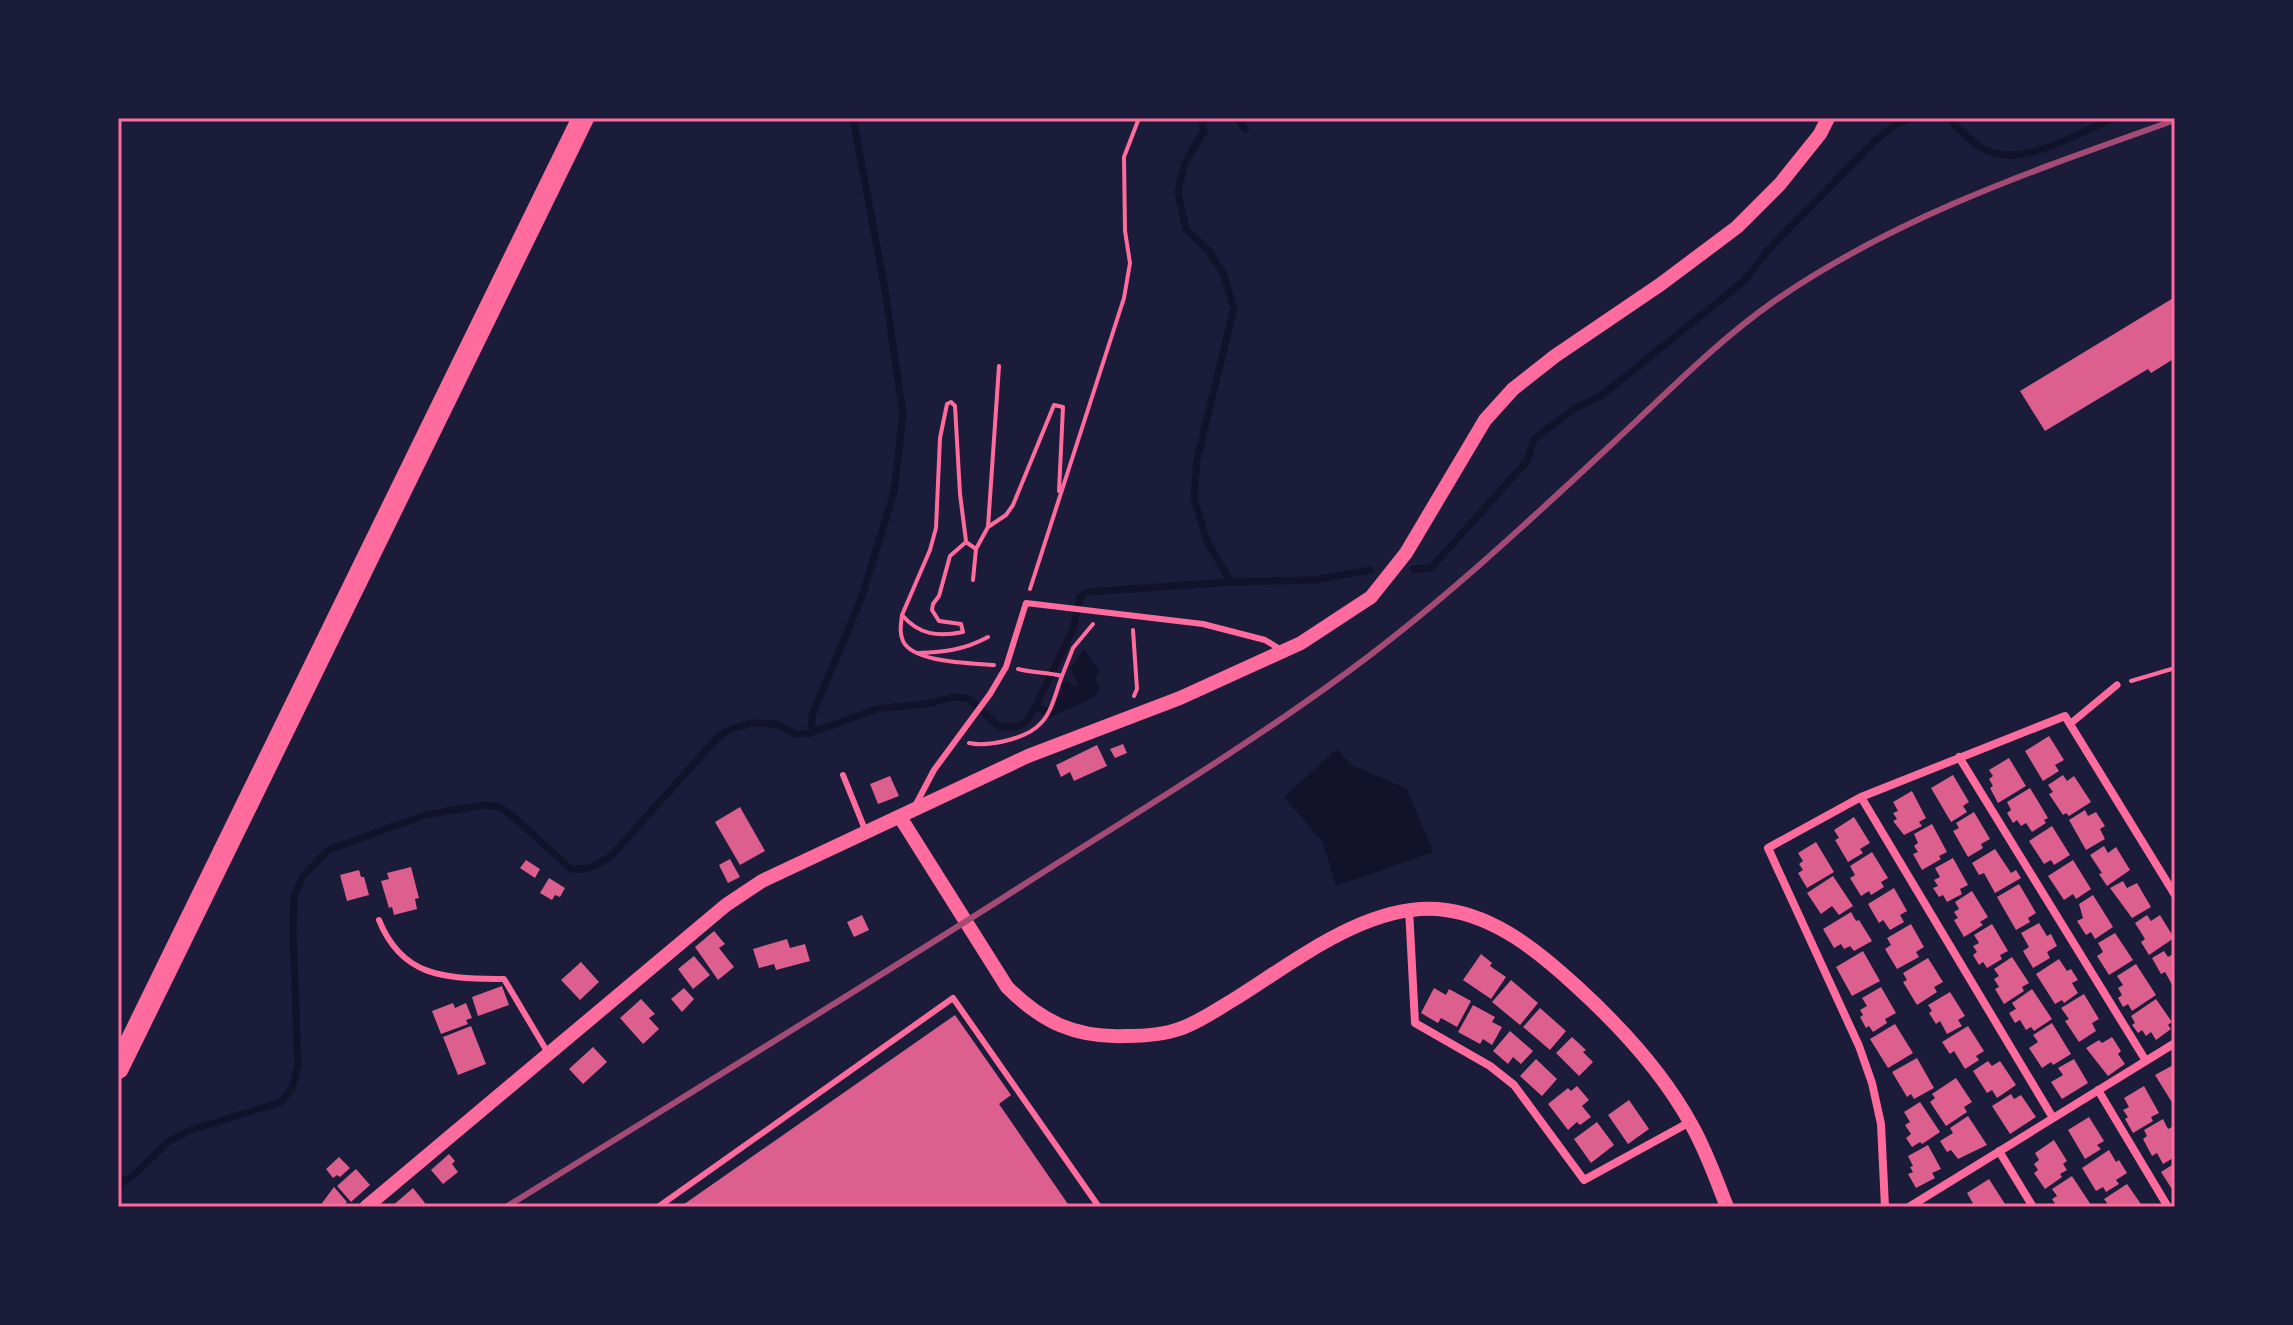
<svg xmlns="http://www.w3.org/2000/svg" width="2293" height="1325" viewBox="0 0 2293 1325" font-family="Mulish,sans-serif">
  <rect width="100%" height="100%" fill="#1b1b3a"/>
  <path fill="#12122b" d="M1084 649 1100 671 1095 678 1099 688 1095 697 1053 716 1056 699 1063 694 1061 684 1067 681 1075 687 1078 685 1071 668Z
    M1337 749 1351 765 1407 789 1433 852 1336 886 1322 841 1284 797Z"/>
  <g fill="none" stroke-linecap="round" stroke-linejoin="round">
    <path stroke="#12122b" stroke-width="7" d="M1201 118 1204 131 1185 162 1178 192 1186 229 1208 250 1223 273 1234 308 1197 460 1194 498 1207 541 1231 582
      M1238 118 1245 129
      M1948 118C1959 128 1972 144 1986 150 2024 169 2079 131 2116 118
      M1414 569 1431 568 1527 461 1534 439 1574 409 1601 396 1744 281 1769 249 1874 142 1896 124 1913 118
      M1035 707 1052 713
      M810 733 813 713 861 599 894 492 903 414 885 290 853 118
      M118 1185 135 1174 169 1141 188 1131 281 1102 292 1088 298 1067 293 931 294 896 303 876 328 850 425 815 484 805 500 807 516 819 571 869C588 870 598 866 612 855L716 739 728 730 751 723 775 724 796 734 810 733 877 709 932 703 953 697 968 698 999 727H1016L1025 723 1038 702 1073 629 1080 597 1087 592 1231 582 1314 580 1370 570"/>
  </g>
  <path fill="#dd5f8e" d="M2175 297V358L2151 373 2148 369 2045 431 2020 391Z
    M2049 736 2064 760 2055 765 2059 771 2043 781 2025 751Z
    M1123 744 1127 753 1115 758 1110 749Z
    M1097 745 1107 766 1074 781 1070 772 1061 777 1056 765Z
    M2009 758 2026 786 1998 803 1990 788 1993 786 1989 779 1993 776 1989 770Z
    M1953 775 1969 802 1963 806 1967 812 1951 822 1931 788Z
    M2063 775 2067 781 2074 776 2091 802 2069 816 2066 813 2063 815 2049 794 2053 792 2048 785Z
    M890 776 899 796 878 804 870 784Z
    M2030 788 2048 818 2044 820 2046 823 2032 832 2026 823 2021 826 2017 820 2013 823 2007 813 2011 810 2007 802Z
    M1912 791 1926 818 1919 822 1922 826 1904 835 1893 821 1897 819 1893 813 1898 811 1893 802Z
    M740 807 765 851 740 865 715 822Z
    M2085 810 2088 816 2096 812 2105 826 2100 829 2105 839 2086 850 2069 820Z
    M1974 812 1990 839 1981 844 1983 848 1968 857 1953 831 1959 828 1956 823Z
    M1854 817 1870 843 1860 849 1863 853 1848 862 1835 840 1839 838 1834 830Z
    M1932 824 1947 852 1939 856 1941 859 1922 870 1913 854 1918 852 1914 846 1918 843 1914 834Z
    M2052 826 2070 855 2054 865 2051 860 2044 864 2029 841Z
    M1816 842 1834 872 1807 888 1798 873 1803 870 1799 864 1803 861 1798 853Z
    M2104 846 2108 853 2116 847 2130 870 2107 886 2099 874 2102 873 2090 855Z
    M1995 849 2011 873 2016 870 2021 878 1995 893 1984 873 1979 875 1972 863Z
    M1872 852 1888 878 1881 882 1884 887 1871 895 1869 891 1861 896 1850 878 1855 875 1850 866Z
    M1953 858 1968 885 1960 889 1962 894 1947 902 1943 895 1939 897 1933 888 1938 886 1934 880 1940 877 1935 868Z
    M730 859 740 877 728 883 719 865Z
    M526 860 540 869 535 878 520 868Z
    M2073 860 2091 889 2076 899 2073 894 2064 900 2048 876Z
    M411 867 419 898 415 899 417 909 394 915 392 907 389 908 381 881 389 879 387 873Z
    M359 870 361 877H364L369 895 347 901 340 875Z
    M1833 876 1853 906 1839 915 1832 906 1821 914 1807 893Z
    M549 878 565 888 560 897 555 895 552 900 540 893Z
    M2123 881 2127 888 2137 883 2151 907 2132 918 2110 888Z
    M2019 884 2036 913 2028 918 2030 922 2016 930 1997 897Z
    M1894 888 1907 911 1900 915 1904 922 1890 930 1883 920 1879 923 1868 904Z
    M1972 891 1988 917 1980 922 1983 925 1964 937 1954 920 1958 918 1954 912 1959 909 1955 902Z
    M2093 895 2113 927 2095 939 2091 932 2086 935 2077 921 2083 918 2079 904Z
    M1851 912 1856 921 1859 920 1872 941 1854 951 1850 946 1844 949 1841 944 1834 948 1823 929Z
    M862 915 869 930 854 937 847 922Z
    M2147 915 2151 921 2160 915 2174 938 2149 955 2141 942 2145 939 2135 923Z
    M2039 923 2047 936 2051 934 2057 946 2047 952 2050 958 2033 968 2023 951 2029 947 2021 933Z
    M1911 924 1924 947 1916 952 1919 957 1897 969 1885 949 1891 945 1887 938Z
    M1992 924 2008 951 2000 955 2002 959 1987 968 1983 962 1979 965 1973 955 1977 952 1973 946 1979 943 1974 935Z
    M714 931 725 944 719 948 734 967 718 980 695 947Z
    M2115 933 2133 960 2109 975 2097 956 2103 952 2098 943Z
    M787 939 790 948 805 944 810 961 776 970 774 964 759 968 753 949Z
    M1863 951 1880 981 1852 996 1836 967Z
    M2164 951 2168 957 2175 953V990L2165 972 2161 974 2152 958Z
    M1481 954 1492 963 1490 966 1506 977 1491 999 1463 980Z
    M694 956 710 975 693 989 678 969Z
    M2012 957 2029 983 2022 987 2024 991 2004 1004 1995 989 1999 987 1994 979 1999 976 1994 969Z
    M1928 958 1943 982 1934 987 1937 992 1917 1005 1903 982 1907 980 1903 973Z
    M2059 959 2067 971 2071 969 2078 980 2072 983 2078 993 2064 1003 2062 1000 2055 1004 2036 974Z
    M581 962 599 982 580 1000 561 980Z
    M2136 964 2156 995 2132 1011 2128 1004 2123 1007 2118 998 2122 995 2118 988 2123 985 2117 976Z
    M1511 980 1538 1003 1520 1025 1492 1002Z
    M502 986 509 1005 478 1016 472 997Z
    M1881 987 1896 1013 1885 1019 1887 1023 1873 1032 1869 1026 1866 1028 1860 1017 1863 1015 1860 1010 1867 1006 1862 998Z
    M684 988 694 999 682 1012 671 999Z
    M1434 988 1446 995 1449 989 1471 1001 1457 1027 1441 1018 1438 1023 1421 1013Z
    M2032 989 2052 1019 2034 1031 2031 1027 2026 1030 2020 1020 2015 1023 2009 1013 2016 1009 2012 1003Z
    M1950 992 1965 1016 1958 1020 1962 1026 1947 1034 1940 1021 1936 1024 1929 1013 1932 1011 1928 1005Z
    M2084 994 2099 1019 2092 1023 2096 1031 2079 1042 2065 1021 2069 1019 2061 1008Z
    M641 999 655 1014 649 1018 659 1029 643 1044 620 1018Z
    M2156 999 2172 1022 2168 1025 2171 1029 2156 1040 2151 1032 2146 1036 2142 1030 2138 1033 2132 1025 2135 1023 2131 1016Z
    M453 1003 455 1008 466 1003 472 1018 466 1020 468 1024 441 1034 432 1011Z
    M1473 1005 1495 1017 1492 1022 1502 1027 1492 1045 1483 1039 1480 1044 1458 1032Z
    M1540 1008 1566 1031 1550 1050 1523 1027Z
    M955 1015 1011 1095 999 1104 1070 1207H680Z
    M2052 1023 2071 1054 2053 1065 2051 1062 2042 1068 2029 1048 2038 1042 2033 1035Z
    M1895 1024 1913 1053 1888 1068 1870 1039Z
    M471 1026 486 1064 458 1075 443 1037Z
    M1968 1026 1984 1051 1976 1056 1979 1060 1965 1069 1954 1051 1950 1054 1942 1042Z
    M1510 1031 1533 1051 1521 1064 1513 1057 1508 1064 1493 1051Z
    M1572 1037 1586 1050 1583 1052 1593 1062 1579 1076 1556 1053Z
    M2112 1037 2121 1051 2118 1054 2125 1064 2108 1076 2086 1048 2099 1040 2102 1043Z
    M593 1047 607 1062 583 1084 569 1069Z
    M1917 1058 1934 1088 1914 1099 1911 1094 1907 1097 1892 1072Z
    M1536 1059 1557 1079 1542 1096 1520 1076Z
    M2074 1059 2088 1083 2062 1099 2051 1082 2063 1075 2058 1068Z
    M1988 1061 1992 1066 2000 1061 2016 1085 1997 1098 1992 1090 1987 1093 1973 1071Z
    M2175 1064V1103L2173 1104 2155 1075Z
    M1956 1078 1972 1102 1964 1107 1967 1112 1946 1126 1930 1102 1935 1098 1932 1094Z
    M1577 1086 1589 1100 1582 1106 1591 1117 1580 1125 1577 1122 1568 1130 1548 1104 1568 1088 1571 1091Z
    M2144 1086 2159 1113 2151 1117 2153 1121 2133 1133 2125 1119 2128 1117 2123 1110 2129 1107 2124 1098Z
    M2011 1094 2014 1099 2021 1095 2036 1117 2010 1134 1992 1106Z
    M1629 1100 1649 1129 1628 1144 1608 1115Z
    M1920 1102 1940 1132 1922 1144 1920 1142 1912 1147 1906 1138 1911 1134 1905 1125 1910 1122 1904 1112Z
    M1968 1116 1987 1145 1958 1159 1951 1150 1947 1152 1940 1141 1953 1133 1950 1128Z
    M2089 1117 2104 1141 2097 1145 2101 1149 2085 1159 2068 1130Z
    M2163 1119 2168 1129 2172 1127 2175 1133V1157L2163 1164 2157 1153 2152 1156 2143 1139 2147 1136 2144 1130Z
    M1597 1122 1614 1145 1591 1163 1574 1139Z
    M2054 1140 2067 1161 2063 1164 2067 1170 2060 1174 2062 1177 2045 1189 2034 1173 2038 1170 2034 1164 2039 1160 2035 1153Z
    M1928 1145 1941 1169 1932 1173 1935 1178 1916 1188 1908 1174 1913 1172 1910 1167 1913 1166 1908 1156Z
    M2109 1150 2116 1162 2119 1160 2127 1173 2116 1180 2119 1184 2106 1192 2103 1187 2096 1191 2082 1168Z
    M449 1154 455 1161 452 1164 458 1172 443 1184 431 1170Z
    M339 1157 350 1168 340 1177 337 1175 333 1178 326 1169Z
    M2175 1163V1194L2161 1172Z
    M356 1169 370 1185 351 1202 337 1186Z
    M2072 1176 2091 1205 2088 1207H2057L2052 1199 2057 1196 2052 1189Z
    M1989 1179 2005 1204 2001 1207H1980L1978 1205 1975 1207 1967 1193Z
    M2127 1184 2143 1207H2110L2104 1199Z
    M334 1187 347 1202 342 1207H325L322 1203Z
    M413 1188 425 1203 420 1207H391Z"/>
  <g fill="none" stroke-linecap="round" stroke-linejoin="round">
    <path stroke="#ff6b9d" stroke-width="4" d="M988 527 999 366
      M976 549 988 527 1006 515 1013 505 1054 405 1063 407 1059 491
      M973 580 976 549 966 542 950 556 939 596 933 604 932 610 939 621 961 624 963 632C938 637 919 635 902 615 901 624 899 632 903 641 913 663 972 663 994 665
      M1030 589 1124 298 1130 263 1125 231 1124 157 1139 118
      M902 615 930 550 936 528 940 438 947 404 951 402 955 406 960 494 966 541
      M1133 630 1137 689 1134 696
      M918 653C945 652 964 650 988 637
      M1018 669C1033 673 1046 672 1062 676L1073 648 1093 624
      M2131 681 2175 668
      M969 743C988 747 1027 739 1041 723 1052 712 1056 691 1062 676"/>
    <path stroke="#ff6b9d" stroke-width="6" d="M843 775 866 832
      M915 806 934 770 990 694 1006 667 1026 603 1203 624 1265 640 1283 651
      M379 920C403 980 449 978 504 979L548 1053
      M658 1207 953 998 1099 1207"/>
    <path stroke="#ff6b9d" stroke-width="7" d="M2070 724 2117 685"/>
    <path stroke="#ff6b9d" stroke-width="8" d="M1959 757 2146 1061
      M1861 797 2053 1118
      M1409 909 1415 1023 1490 1066 1514 1085 1584 1180 1690 1122
      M2098 1090 2168 1207
      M1999 1151 2033 1207
      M1885 1207 1881 1124 1872 1083 1859 1046 1768 848 1861 797 2065 716 2175 895
      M1909 1207 2175 1043"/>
    <path stroke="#ff6b9d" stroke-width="14" d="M900 817 1007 987C1042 1022 1075 1038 1126 1036 1143 1036 1162 1035 1179 1029 1198 1023 1216 1010 1233 1000 1293 963 1371 899 1446 910 1496 917 1538 951 1575 985 1619 1025 1662 1071 1691 1124 1706 1150 1716 1179 1727 1207
      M366 1207 726 905 762 881 1028 756 1180 698 1301 643 1371 597 1406 553 1485 420 1513 389 1555 356 1661 284 1737 227 1780 184 1820 134 1828 118"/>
    <path stroke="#ff6b9d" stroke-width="22" d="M118 1068 583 118"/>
    <path stroke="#a44b75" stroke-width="6" d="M506 1207C688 1094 872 982 1053 866 1146 807 1241 749 1331 684 1432 612 1524 526 1614 442 1665 395 1715 343 1773 302 1895 217 2035 170 2175 120"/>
  </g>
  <rect width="2293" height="1325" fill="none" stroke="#1b1b3a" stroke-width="240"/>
  <rect x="120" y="120" width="2053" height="1085" fill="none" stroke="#ff6b9d" stroke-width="3"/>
</svg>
